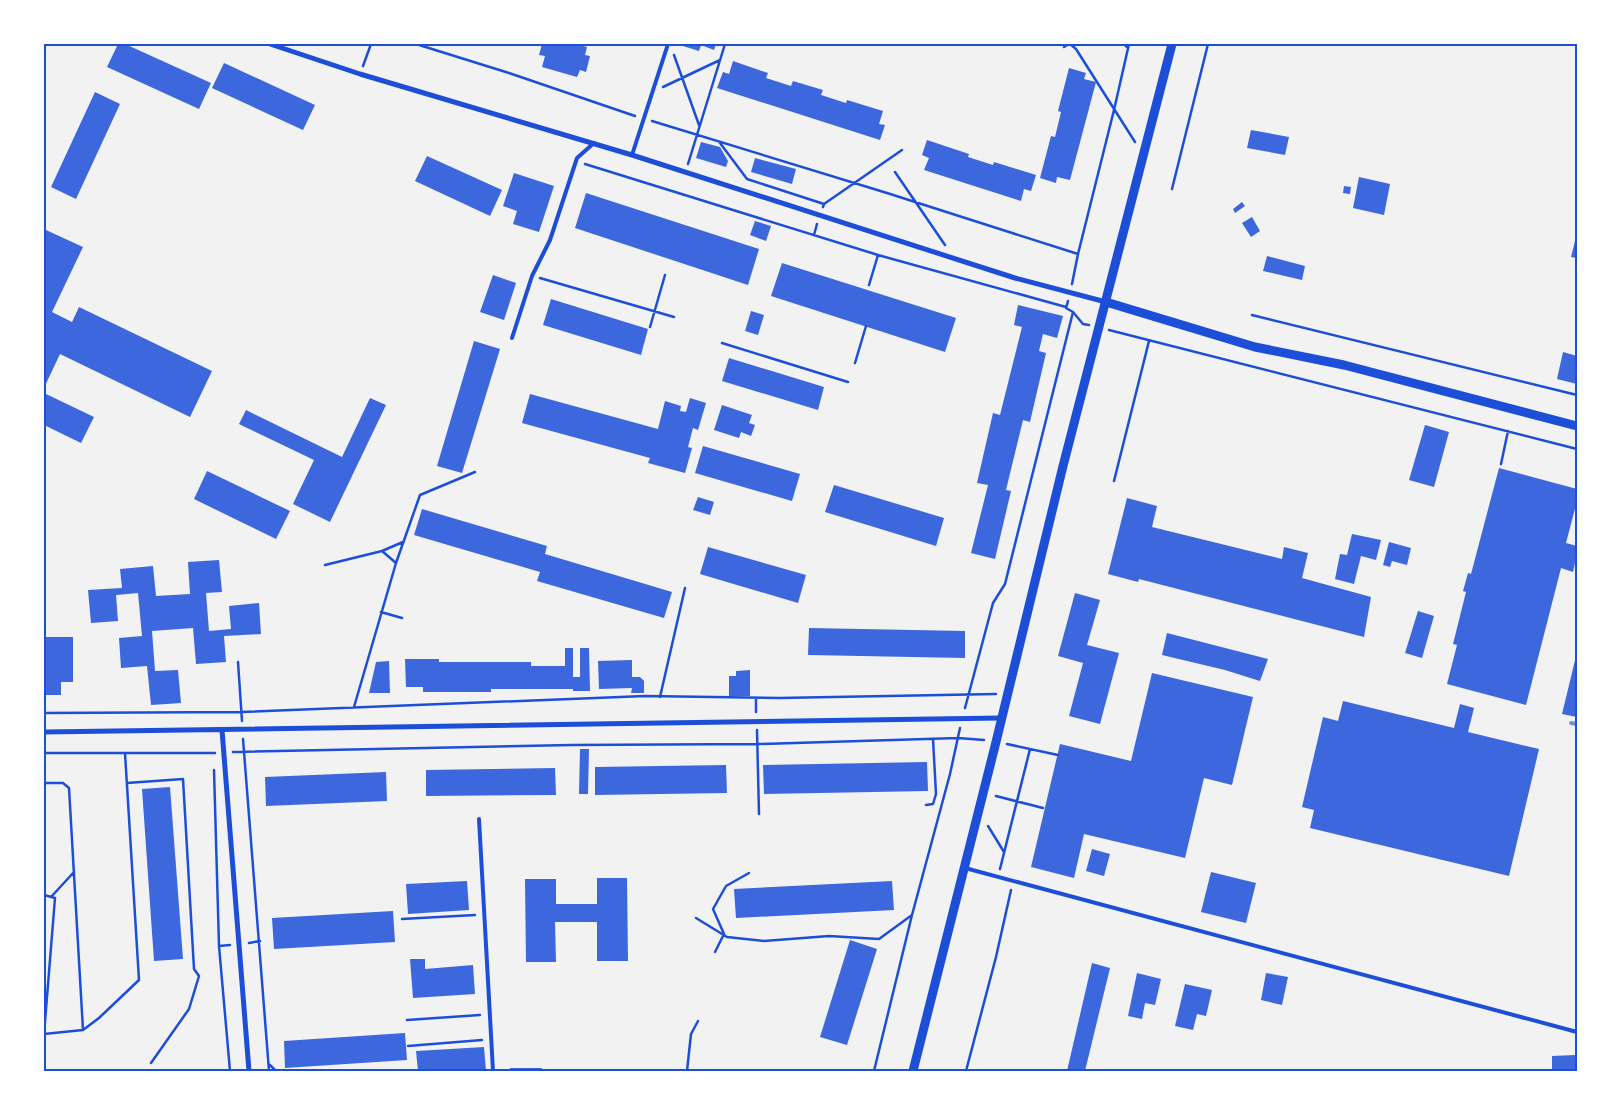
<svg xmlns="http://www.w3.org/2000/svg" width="1621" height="1115" viewBox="0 0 1621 1115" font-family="Helvetica,sans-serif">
  <rect width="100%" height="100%" fill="#f2f2f2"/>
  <path fill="#3d67dc" d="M118 44H125L211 83 199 109 107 67Z
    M542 44H575L587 47 585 55 590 56 586 72 580 70 577 77 542 67 545 56 539 55Z
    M684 44H716L714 50 701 45 699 51 683 46Z
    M733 61 768 73 766 78 791 86 793 81 823 90 821 95 846 103 847 100 883 111 879 124 885 125 880 140 717 88 723 72 729 74Z
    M224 63 315 105 303 130 212 88Z
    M1069 68 1086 73 1084 79 1096 82 1070 180 1057 177 1056 183 1040 178 1051 136 1055 137 1061 112 1058 111Z
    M95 92 120 104 76 199 51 187Z
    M1251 130 1289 137 1285 155 1247 148Z
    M927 140 969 154 968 157 993 165 994 162 1036 175 1031 191 1024 189 1021 201 924 170 929 158 922 155Z
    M701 142 720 147 728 161 726 167 696 158Z
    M427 156 502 190 490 216 415 181Z
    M755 158 796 169 792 184 751 172Z
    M514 173 554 186 539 232 513 224 517 211 503 206Z
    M1359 177 1390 184 1384 215 1353 208Z
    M1344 186 1351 187 1350 194 1343 193Z
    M586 193 759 249 748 285 575 228Z
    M1242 202 1245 206 1235 213 1233 209Z
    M1252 217 1260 231 1251 237 1242 223Z
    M755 221 771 226 766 241 750 235Z
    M46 230 83 247 52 312 72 322 79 307 212 371 190 417 60 354 44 388V235Z
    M1577 233V258L1571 257Z
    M1267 256 1305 266 1302 280 1263 271Z
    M782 263 956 318 945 352 771 296Z
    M493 275 516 283 504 320 480 312Z
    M551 299 648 329 641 355 543 325Z
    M1018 305 1063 316 1057 338 1043 334 1039 351 1046 353 1030 422 1023 420 1006 490 1011 491 995 559 971 553 988 485 977 483 993 413 1000 415 1022 327 1014 325Z
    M751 311 764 315 758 335 745 331Z
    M474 341 500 349 462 473 437 466Z
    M1563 352 1577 356V384L1557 379Z
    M729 358 824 387 818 410 722 381Z
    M44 393 94 417 81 443 44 425Z
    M530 394 658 429 665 401 681 406 680 411 686 412 690 398 706 403 698 430 693 428 688 447 692 448 685 473 648 463 650 458 522 423Z
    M370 398 386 405 330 522 293 504 314 460 239 424 246 410 342 457Z
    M722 405 752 415 749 423 755 425 751 436 741 432 739 438 714 430Z
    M1425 425 1449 432 1434 487 1409 480Z
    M703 446 800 474 792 501 695 473Z
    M1499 468 1577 489V501L1566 543 1577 546V554L1573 572 1561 568 1526 705 1447 684 1457 645 1453 644 1466 592 1463 591 1468 573 1471 574Z
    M207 471 290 511 276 539 194 499Z
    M834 485 944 518 936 546 825 512Z
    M698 497 714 502 710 515 693 510Z
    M1127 498 1157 506 1152 527 1282 559 1284 547 1308 553 1302 578 1371 597 1364 637 1139 579 1138 582 1108 574Z
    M422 509 547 546 545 554 672 592 664 618 537 581 540 572 414 535Z
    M1352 534 1381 540 1376 560 1361 556 1354 584 1335 579 1340 554 1347 555Z
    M1389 542 1411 548 1407 565 1392 561 1390 567 1383 565Z
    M708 547 806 575 798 603 700 574Z
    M219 560 222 592 206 593 209 631 231 629 229 606 259 603 261 634 224 636 226 662 196 664 193 628 152 631 155 671 178 670 181 703 151 705 147 666 121 668 119 638 142 636 138 593 116 595 118 621 91 623 88 590 122 588 120 569 153 566 156 596 190 594 188 562Z
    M1075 593 1100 600 1087 645 1119 653 1100 724 1069 716 1083 663 1058 656Z
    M1418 611 1434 616 1422 658 1405 653Z
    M809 628 965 631V658L808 655Z
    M1167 633 1268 659 1260 681 1225 670 1162 655Z
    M44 637H73V682H61V695H44Z
    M565 648H573V677H580V648H589L590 691H573V689H491V692H423V687H406L405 659H439V662H531V666H565Z
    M1577 652V717L1562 714Z
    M632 660V677H640L644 681V693H631L632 688 599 689 598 661Z
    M389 661 390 693H369L376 662Z
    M750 670V696H729V676H736V671Z
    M1152 673 1253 697 1232 785 1204 778 1185 858 1084 834 1074 878 1031 867 1060 744 1131 761Z
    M1343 701 1454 728 1460 704 1474 708 1468 732 1539 749 1509 876 1310 828 1314 810 1302 807 1323 717 1338 721Z
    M580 749H589L588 794H579Z
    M927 762 928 791 764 794 763 765Z
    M726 765 727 793 595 795V767Z
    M555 768 556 795 426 796V770Z
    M386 772 387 801 266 806 265 777Z
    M170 787 183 959 154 961 142 789Z
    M1092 849 1110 854 1104 876 1086 871Z
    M1211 872 1256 883 1246 923 1201 912Z
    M597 878H627L628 961H597V922H555L556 962H526L525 879H556V904H597Z
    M467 881 469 910 408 914 406 884Z
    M892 881 894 910 736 918 734 889Z
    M393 911 395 942 274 949 272 918Z
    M850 940 877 949 847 1045 820 1037Z
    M410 959H425V969L473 965 475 994 413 998Z
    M1092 963 1110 968 1085 1071H1067Z
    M1137 973 1161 979 1155 1005 1145 1003 1142 1019 1128 1016Z
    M1266 973 1288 977 1282 1005 1261 1000Z
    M1185 984 1212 990 1206 1016 1197 1014 1193 1030 1175 1026Z
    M405 1033 407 1060 285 1068 284 1041Z
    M484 1047 486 1071H418L416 1051Z
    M1575 1055 1576 1071H1552V1056Z
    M510 1068H542V1071H510Z"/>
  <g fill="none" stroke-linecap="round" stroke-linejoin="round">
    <path stroke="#1d4ed8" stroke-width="2.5" d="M416 44 509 73 635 116
      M1070 44 1076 49 1135 142
      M1124 44 1128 48
      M1064 47 1069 44
      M674 55 699 125
      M363 66 371 44
      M663 87 720 60
      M652 121 887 193 1078 254
      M720 143 747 179 824 204
      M585 164 878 255 1066 307
      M688 164 725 44
      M895 172 945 245
      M1172 189 1208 44
      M823 207 824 204 902 150
      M814 235 817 224
      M540 278 674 317
      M1072 284 1078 254 1114 110 1129 44
      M869 285 878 255
      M1073 312 1083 324 1089 325
      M1252 315 1577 395
      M650 327 665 275
      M1109 330 1577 449
      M722 343 848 382
      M855 363 866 326
      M1501 464 1508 431
      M1114 481 1149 341
      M382 551 403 542
      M325 565 382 551 396 563
      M381 612 402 618
      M238 662 242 721
      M660 697 685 588
      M756 698V712
      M354 707 396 563 420 495 475 472
      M965 708 993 603 1005 584 1073 312 1066 308 1068 301
      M44 713 242 712 645 696 779 698 996 694
      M757 730 759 814
      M243 739 269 1071
      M1007 744 1058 755
      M233 752 572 745 758 744 958 738 984 740
      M44 753H215
      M214 770 219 946 230 1071
      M44 783H63L69 788 83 1030
      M127 783 183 779 194 969 199 976 189 1009 151 1063
      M996 796 1043 808
      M926 805 933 804 936 794 933 739
      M988 826 1004 852
      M1000 869 1030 749
      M44 895 55 898 44 1034
      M51 897 74 872
      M696 918 727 937 764 941 829 936 879 939 912 915
      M402 919 475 915
      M249 943 260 941
      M219 946 230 945
      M715 952 724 934 713 909 726 886 749 873
      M407 1020 480 1015
      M44 1034 83 1030 99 1018 139 980 125 753
      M408 1046 482 1040
      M270 1065 276 1071
      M687 1071 691 1034 698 1021
      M874 1071 912 915 950 774 960 728
      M966 1071 996 957 1011 890"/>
    <path stroke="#1d4ed8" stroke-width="4" d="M632 155 668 44
      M512 338 532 276 550 240 577 158 594 143
      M479 819 493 1071
      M965 868 1577 1032"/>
    <path stroke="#1d4ed8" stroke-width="5" d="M270 44 360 74 632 155 1015 278 1106 302
      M222 730 249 1071
      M44 732 1001 718"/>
    <path stroke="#1d4ed8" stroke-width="9" d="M1106 302 1255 347 1344 365 1577 426
      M913 1071 996 742 1063 466 1172 44"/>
    <path stroke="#7290e2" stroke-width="4" d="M1571 723 1577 724"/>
  </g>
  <rect width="1621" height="1115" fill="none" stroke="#ffffff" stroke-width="90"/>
  <rect x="45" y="45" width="1531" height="1025" fill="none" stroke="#1d4ed8" stroke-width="2"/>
</svg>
